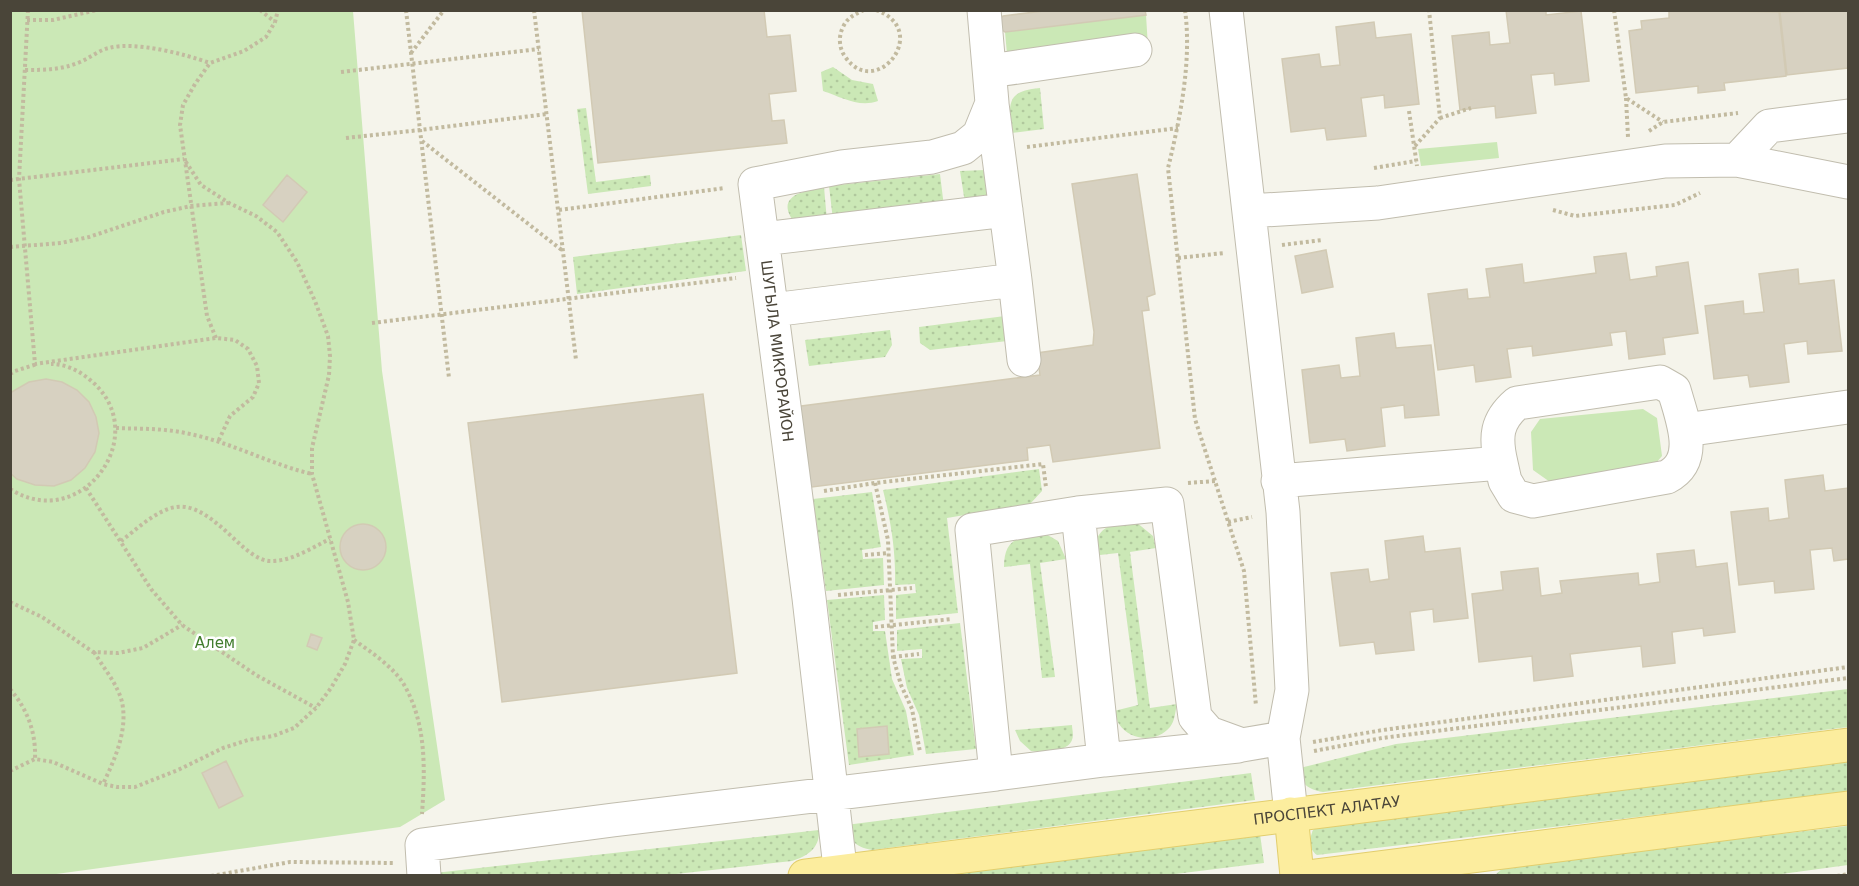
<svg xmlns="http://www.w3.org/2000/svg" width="1859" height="886" viewBox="0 0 1859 886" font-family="'DejaVu Sans',sans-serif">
  <defs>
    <pattern id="grass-dots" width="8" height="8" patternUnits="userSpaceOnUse" patternTransform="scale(1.5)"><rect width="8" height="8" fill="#cbe8b6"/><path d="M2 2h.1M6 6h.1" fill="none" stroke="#b0c89d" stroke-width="1.8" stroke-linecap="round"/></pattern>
  </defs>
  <rect width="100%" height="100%" fill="#f5f4eb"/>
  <path fill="url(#grass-dots)" d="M833 67 852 80 873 84 878 101C859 108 841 97 823 91L821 72Z
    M1040 88 1044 129 1011 133C1009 103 1006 91 1040 88Z
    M586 108 596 182 650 175 651 186 588 194 577 109Z
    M985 170 998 199 965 203 960 171Z
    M940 174 944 207 833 220 829 186Z
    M824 187 827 221 794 222C774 195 805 191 824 187Z
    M741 235 746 271 577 294 573 257Z
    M1013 315 1016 340 930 350 920 343 919 327Z
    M890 330 892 345 885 357 809 366 805 340Z
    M1039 469 1042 491 1030 504 947 518 958 613 896 619V595L916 593 915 584 895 585C896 552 891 522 883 490Z
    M872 492 881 547 862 550 863 559 883 558 884 585 826 591 813 499Z
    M1136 522 1153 536 1156 548 1130 552 1150 708 1177 704C1175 712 1175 721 1170 727 1157 743 1130 741 1119 724 1117 721 1116 715 1114 711L1138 705 1118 553 1091 556C1099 525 1106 525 1136 522Z
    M1044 533 1058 541 1066 559 1040 563 1055 677 1042 678 1030 564 1004 567C1004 538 1020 536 1044 533Z
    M884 595 885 620 873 622V631H885L892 679 906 711 914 755 849 765 827 600Z
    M960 623 976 749 926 754 919 715 907 688 901 659 922 658V649L897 651V630Z
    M1848 689V727L1323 792C1306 789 1303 784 1296 769L1396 744Z
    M1072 725C1072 729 1074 735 1072 740 1068 752 1041 753 1031 751L1020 741 1015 730Z
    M1848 762V792L1317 855C1308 848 1309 840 1313 830L1318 827Z
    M1251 773 1255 800 872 850C853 846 853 842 846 825Z
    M1848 826V865L1767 876H1494L1504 867Z
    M819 830C820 848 808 856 792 861L658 876H435V873Z
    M1260 834 1264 863 1159 876H919Z"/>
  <path fill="#cbe8b6" d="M10 11H353L382 371 445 800 400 827 49 875H11Z
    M1146 15 1148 47 1008 65 1005 32Z
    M1497 142 1499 158 1421 166 1418 149Z
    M1643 409 1657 418 1662 456 1651 469 1550 482 1533 470 1531 432 1540 419Z"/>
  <path fill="#d7d1c1" stroke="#d2cab4" stroke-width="1.5" d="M582 10H764L767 37 790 35 796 91 769 94 772 121 784 120 787 143 598 163Z
    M1051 10H1145L1146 15 1005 32 998 27 999 20 1003 16Z
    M1506 10H1546V15L1581 11 1589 81 1555 85 1554 73 1531 75 1536 113 1496 118 1495 106 1460 110 1452 36 1489 32 1490 45 1510 43Z
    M1669 10 1779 12 1786 76 1724 83 1725 90 1698 93V86L1636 93 1629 31 1642 29 1641 21 1669 18Z
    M1848 10V68L1787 75 1780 12Z
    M1374 22 1376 38 1411 34 1419 104 1385 108 1384 95 1361 98 1366 136 1327 140 1325 128 1291 132 1282 59 1319 54 1321 67 1340 65 1336 27Z
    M1137 174 1155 294 1147 297 1149 310 1142 311 1160 448 1053 462 1050 445 1027 448 1028 460 804 488 794 407 1040 375 1037 353 1093 345 1094 332 1072 184Z
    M287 175 307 192 283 222 263 205Z
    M1326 250 1333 287 1302 293 1295 256Z
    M1626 253 1630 280 1657 276 1656 267 1688 262 1698 333 1663 338 1665 354 1629 359 1626 331 1610 333 1612 345 1533 356 1532 346 1507 349 1511 377 1476 382 1474 365 1438 370 1428 294 1467 289 1468 299 1490 297 1486 269 1522 264 1524 283 1596 273 1594 257Z
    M1798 269 1799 284 1834 280 1842 351 1808 354 1807 341 1784 344 1789 382 1750 387 1748 375 1714 379 1705 306 1743 301 1744 314 1764 312 1759 274Z
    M1394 333 1396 348 1431 345 1439 415 1405 418 1404 405 1381 408 1385 446 1347 451 1345 439 1310 443 1302 370 1339 365 1341 378 1360 376 1356 338Z
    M46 379 62 382 77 390 89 402 96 417 99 433 95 452 85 468 71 480 54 486 35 485 17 479 10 473V393L29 382Z
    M703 394 737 673 502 702 468 423Z
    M1823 475 1825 491 1848 488V559L1834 561 1832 548 1810 550 1814 589 1775 593 1774 581 1739 585 1731 512 1768 508 1769 521 1789 518 1785 480Z
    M340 547a23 23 0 1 1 46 0a23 23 0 1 1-46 0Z
    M1423 536 1425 552 1460 548 1468 618 1434 622 1433 609 1410 612 1414 650 1376 654 1374 642 1340 646 1331 573 1368 569 1370 582 1389 579 1385 541Z
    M1694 550 1696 567 1727 563 1735 632 1704 636 1703 628 1672 632 1675 663 1643 667 1641 646 1570 654 1573 676 1534 681 1532 656 1479 662 1472 594 1503 590 1501 572 1538 568 1541 596 1562 593 1560 581 1638 573 1639 585 1660 582 1657 554Z
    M311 634 322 638 317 650 307 646Z
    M887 726 889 754 859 757 857 729Z
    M226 761 243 796 219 808 202 773Z"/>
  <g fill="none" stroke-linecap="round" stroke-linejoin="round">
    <defs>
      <path id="minor" d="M1226 10 1283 512 1292 690 1283 738 1291 814
        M990 71 1135 50
        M1737 160 1769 126 1848 116
        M1249 211 1378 203 1665 161 1737 160 1848 182
        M762 239 1006 210
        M1015 280 1024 360
        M772 310 1015 280 992 104
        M1685 430 1848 407
        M1278 481 1501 463C1495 437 1496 421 1517 403L1660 382 1674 390C1682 419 1700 460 1667 477L1533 501 1514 496 1505 481 1501 463
        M1078 513 1104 760
        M996 774 1104 760 1238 746
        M424 876 422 845 613 820 996 774 972 530 1078 513 1167 504 1195 717 1209 733 1242 745 1283 738
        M841 876 809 598 755 184 842 167 932 157 963 148 979 135 992 103 984 10"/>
      <g id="major">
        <path d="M1291 814 1297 876"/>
        <path id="s1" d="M805 876 1848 745"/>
        <path d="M1315 876 1848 808"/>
      </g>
    </defs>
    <use href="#minor" stroke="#c1bdae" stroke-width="35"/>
    <use href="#major" stroke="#e2ce6d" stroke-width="35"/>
    <path stroke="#c2ba9f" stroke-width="4" stroke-dasharray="3 3" stroke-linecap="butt" d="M28 10 19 179 35 364 216 338 235 340 248 349 257 366 259 383 253 397 230 416 218 442
      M260 10 275 22
      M406 10 449 378
      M534 10 576 360
      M864 10C855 14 847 18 843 27 838 37 839 49 846 58 877 100 932 30 876 10
      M1185 10C1192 61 1180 119 1168 168L1195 419 1244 571 1256 706
      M1614 10 1626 98 1663 122
      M27 20H53L97 10
      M411 53 444 10
      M25 70C45 70 61 70 80 62 90 58 99 50 109 48 136 41 184 54 210 63
      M341 72 539 49
      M1626 98 1628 137
      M1409 111 1417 166
      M1440 118 1471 108
      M1649 131 1663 122 1738 113
      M346 138 420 130 547 114
      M422 141 563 251
      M1415 146 1440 118 1429 10
      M1027 147 1178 128
      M1374 168 1416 161
      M10 180 184 159
      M559 210 725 188
      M1553 210 1575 216 1675 205 1700 193
      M1282 245 1322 240
      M10 247 61 243 89 237 164 212 191 206 228 203
      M1178 258 1224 253
      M372 323 736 278
      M216 338 207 316 180 125 183 105 195 84 210 63 244 51 266 37 275 22 278 10
      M10 374 15 371 37 364
      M116 428C139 429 162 428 185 433 229 441 269 464 312 474
      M875 483 888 540 893 657 901 685 912 709 920 752
      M1188 483 1215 481
      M86 488 151 589 182 625 256 675 316 708
      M10 489C82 535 156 432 89 379 78 370 65 364 51 364
      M824 491 875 483 1043 464 1046 487
      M1228 522 1252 517
      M121 541C136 530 156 510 176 507 200 503 225 531 242 546 249 552 259 560 269 561 291 562 311 548 330 539
      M865 555 889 553
      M838 595 912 588
      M10 602 42 617 93 652 118 653 143 648 182 625
      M875 627 952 619
      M354 640C371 652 392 666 403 683 427 723 425 770 422 814
      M94 652C103 667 118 685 122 702 128 730 115 759 103 784
      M893 657 919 654
      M10 689C28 710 36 733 35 759
      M1313 742 1383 730 1848 667
      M1314 751 1382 738 1848 678
      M10 771 35 759 53 762 103 784 117 787H135L178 770 223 748 248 740 273 736 294 728 316 708 331 688 345 664 354 640 348 602 312 474V448L329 375 330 356 328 336 315 301 297 262 277 232 256 216 229 203 201 185 184 159
      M211 876 290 862 395 863
      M1837 876 1848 874"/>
    <use href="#minor" stroke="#fff" stroke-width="33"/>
    <use href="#major" stroke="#fced9e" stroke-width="33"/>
  </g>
  <g text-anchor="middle" stroke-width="5" stroke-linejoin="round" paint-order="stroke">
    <g font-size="15" fill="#4a4539" stroke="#fff">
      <text transform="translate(777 351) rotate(83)" y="5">ШУГЫЛА МИКРОРАЙОН</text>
      <text dy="5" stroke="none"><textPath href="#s1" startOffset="526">ПРОСПЕКТ АЛАТАУ</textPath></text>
    </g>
    <g font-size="15" fill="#407c2c" stroke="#fff">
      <text x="215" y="648">Алем</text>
    </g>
  </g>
  <rect width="1859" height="886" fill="none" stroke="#4a4539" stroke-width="24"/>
</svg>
